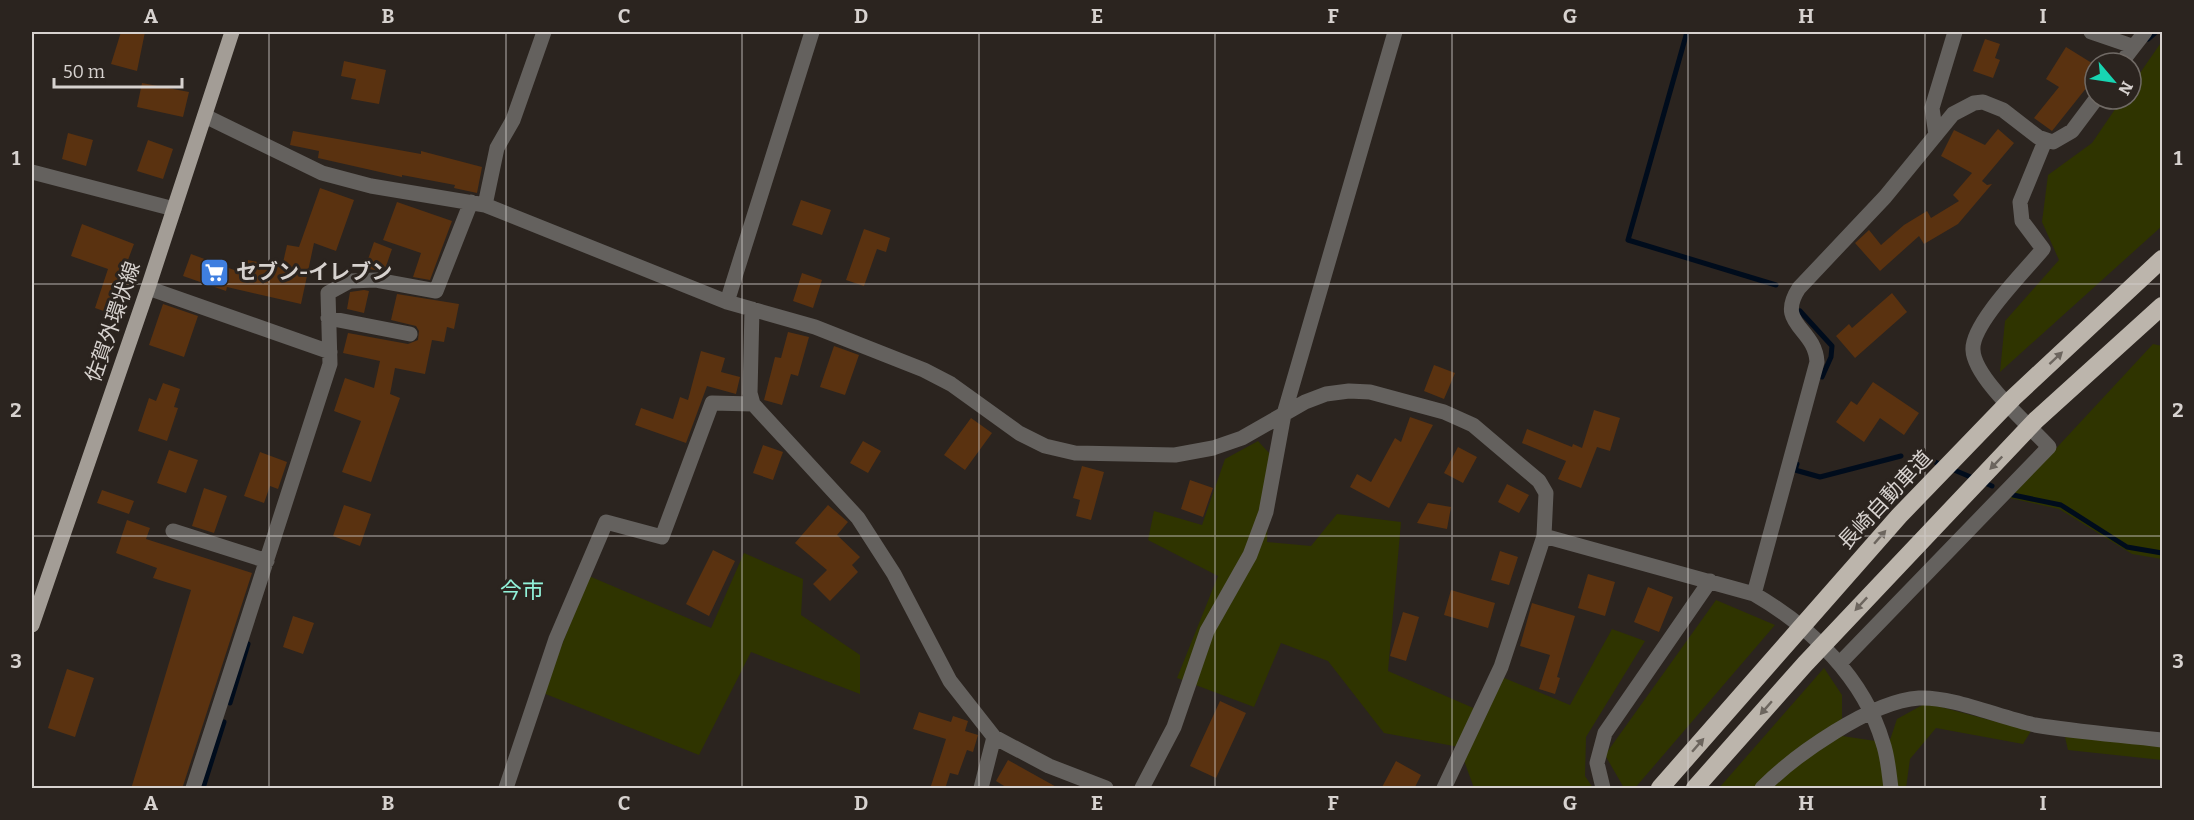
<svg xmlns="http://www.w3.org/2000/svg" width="2194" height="820" viewBox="0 0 2194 820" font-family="Bitter,'Noto Sans JP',serif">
  <rect width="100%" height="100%" fill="#2b241f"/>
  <path fill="#2f3400" d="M2160 44 2162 46V226L2000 372 2005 321 2059 260 2042 222 2048 175 2092 143 2122 99H2131V86Z
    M2153 344 2162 346V559L2132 554 2059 509 2010 498Z
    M1258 441 1270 454 1267 542 1311 546 1337 514 1401 522 1388 671 1478 710 1497 675 1570 705 1612 629 1645 641 1586 737 1585 776 1593 788H1474L1459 747 1384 733 1328 661 1281 643 1254 707 1177 678 1218 576 1148 540 1154 511 1202 525 1225 459Z
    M744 553 803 579 801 615 860 655V694L751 652 699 755 543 693 589 576 711 628Z
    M1716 600 1775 625 1635 788H1624L1605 755Z
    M1824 668 1842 695V736L1889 743 1897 719 1926 703 2031 731 2023 744 1936 728 1910 759 1906 788H1719Z
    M2065 737 2162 744V760L2068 750Z"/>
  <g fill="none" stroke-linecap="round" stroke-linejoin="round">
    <path stroke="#000c1c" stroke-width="5" d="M1687 32 1628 240 1776 285
      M2148 39 2156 32
      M1800 311 1832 346 1831 357 1822 377
      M1928 459 1992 486
      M1797 464 1795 470 1820 477 1901 456
      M2013 495 2061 505 2127 547 2162 553
      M230 703 248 644
      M203 788 224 722"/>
  </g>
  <path fill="#5a3210" d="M121 32H145L137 71 111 64Z
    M1985 39 2000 44 1995 58 2000 60 1993 78 1973 71Z
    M2066 47 2095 65V77L2052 131 2034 118 2059 87 2046 79Z
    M344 61 386 70 379 104 351 99 356 79 341 76Z
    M142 83 189 92 183 117 137 107Z
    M1998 129 2014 143 1982 181 1987 185 1992 184 1958 224 1924 244 1919 236 1880 271 1855 243 1869 230 1881 245 1904 225 1927 211 1931 218 1959 201 1953 195 1972 173 1941 156 1954 130 1985 145Z
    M293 131 421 154V151L482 167 477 193 454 188 455 185 402 175V177L318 158 319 151 290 145Z
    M68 133 93 140 86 166 62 159Z
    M148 140 173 149 163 179 137 171Z
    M320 188 354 200 336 251 314 243 301 304 227 287 226 291 183 276 191 254 245 274 248 260 282 267 287 245 299 247Z
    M801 200 831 210 822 235 792 225Z
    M397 202 452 221 430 280 413 277 421 253 383 240Z
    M82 224 134 244 120 281 132 285 121 317 95 308 108 269 71 256Z
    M864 229 890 238 886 252 877 249 864 286 846 280Z
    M374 242 392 249 384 272 365 268Z
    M802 273 822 280 813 308 793 301Z
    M364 290 369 291 364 313 347 309 350 292Z
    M1892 293 1907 312 1855 358 1836 336 1849 324 1852 328Z
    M397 294 459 304 454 329 447 327 444 342 432 340 425 374 395 368 390 394 400 398 371 482 342 472 361 421 334 411 345 378 374 388 380 361 343 353 348 333 408 344 418 340 419 331 416 326 391 320Z
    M163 304 198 316 184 357 149 345Z
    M788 332 809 337 798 376 791 374 782 405 764 400 775 357 781 358Z
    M834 346 859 355 845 395 820 387Z
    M701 351 725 358 721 372 740 377 736 394 707 386 686 443 635 425 641 408 673 419 680 397 688 400Z
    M1434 365 1455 373 1444 399 1424 391Z
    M1873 382 1919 413 1904 435 1880 418 1864 442 1836 422 1851 401 1857 405Z
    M163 383 180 389 174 407 178 408 167 441 138 431 149 398 156 401Z
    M1594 410 1620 418 1610 451 1597 447 1581 488 1558 479 1566 461 1522 443 1527 429 1572 447 1573 444 1582 448Z
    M1410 417 1433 425 1389 508 1350 487 1357 474 1371 482 1395 438 1401 442Z
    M971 418 992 433 965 470 944 455Z
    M863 441 881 451 868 473 850 463Z
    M763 445 783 452 773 480 753 473Z
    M1458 447 1477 457 1463 483 1444 473Z
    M169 450 198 460 186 493 157 483Z
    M260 452 287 462 278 489 270 486 264 503 244 496Z
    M1082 466 1104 472 1091 520 1076 516 1080 500 1073 498Z
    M1190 480 1213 488 1203 517 1181 509Z
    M1507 484 1529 495 1519 513 1498 502Z
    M204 488 227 496 214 533 192 526Z
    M102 490 134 501 129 514 97 503Z
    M1428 503 1451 507 1447 529 1417 523Z
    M344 505 371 514 360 546 333 536Z
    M828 505 848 522 837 535 860 557 852 565 858 572 830 601 813 584 827 570 795 543Z
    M127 520 150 528 146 539 252 573 182 789H131L191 590 153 578 157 568 116 553Z
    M713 550 735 561 709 616 686 604Z
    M1500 551 1518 557 1509 585 1491 580Z
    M1588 574 1615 582 1605 616 1578 608Z
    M1648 587 1673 597 1659 632 1634 622Z
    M1451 590 1495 603 1488 628 1444 615Z
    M1532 603 1575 616 1557 677 1560 678 1555 694 1539 689 1550 655 1520 646Z
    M1403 612 1419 617 1406 661 1390 656Z
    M293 616 314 623 303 654 283 647Z
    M67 669 94 678 75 737 48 728Z
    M1220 701 1246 713 1216 778 1190 766Z
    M919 712 951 722 953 716 968 721 965 731 978 735 973 752 967 750 958 775 950 773 945 789H930L946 739 913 729Z
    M1008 760 1060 789H1009L996 781Z
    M1396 761 1421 775 1414 789H1381Z"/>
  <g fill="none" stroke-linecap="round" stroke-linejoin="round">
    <path stroke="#64615e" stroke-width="15" d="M2091 32 2132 46
      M2121 63 2145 32
      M205 116 322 173 371 186 485 205 727 302 815 327 924 370 951 384 1019 433 1045 446 1075 453 1175 455 1213 448 1242 438 1305 402 1326 394 1349 391 1370 392 1444 412 1473 425 1539 481 1546 493 1544 536 1754 594C1811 627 1864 678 1883 743 1888 757 1889 774 1891 788
      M1936 135 1932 108 1955 32
      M32 172 174 209
      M485 205 497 148 513 120 544 32
      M148 288 330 352
      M727 302 812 32
      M752 309 750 393 753 404 858 518 894 574 950 681 994 737 1049 766 1106 788
      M328 318 410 334
      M173 531 267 561
      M1754 594 1817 362C1815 327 1775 325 1799 288L1885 197 1953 114 1974 103 1983 102 2003 110 2038 137 2053 142 2072 131 2096 99
      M1840 663 2049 447C2029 425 1974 378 1973 350 1971 324 2026 270 2043 249L2022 221 2020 202 2045 141
      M193 788 330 364 328 293 350 281 376 280 436 291 471 202
      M506 788 556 639 606 522 662 537 712 403 753 404
      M981 788 994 737
      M1142 788 1174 727 1207 631 1250 555 1266 512 1284 414 1395 32
      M1444 788 1501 667 1544 536
      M1603 788 1597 763 1605 733 1710 581
      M1762 788C1795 755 1871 701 1919 698 1951 696 2001 718 2035 725 2077 732 2120 735 2162 740"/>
    <path stroke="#a39d96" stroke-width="15" d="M32 625 148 288 232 32"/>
    <path stroke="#bcb5ac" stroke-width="18" d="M1660 788 1899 516 2013 398 2162 259
      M1695 788 1805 664 2036 420 2162 306"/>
  </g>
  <defs><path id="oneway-solid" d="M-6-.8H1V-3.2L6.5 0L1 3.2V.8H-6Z" transform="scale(1.5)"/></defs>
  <g fill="#6c655e">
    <use href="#oneway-solid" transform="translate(2056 358) rotate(-43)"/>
    <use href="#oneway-solid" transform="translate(1996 463) rotate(134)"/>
    <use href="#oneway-solid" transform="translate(1880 537) rotate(-49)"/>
    <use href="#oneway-solid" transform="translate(1861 604) rotate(133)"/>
    <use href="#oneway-solid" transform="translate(1766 708) rotate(131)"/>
    <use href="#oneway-solid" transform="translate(1698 745) rotate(-49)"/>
  </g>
  <path fill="none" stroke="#d7d2cf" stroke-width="1.5" stroke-opacity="0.55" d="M269 32V788M506 32V788M742 32V788M979 32V788M1215 32V788M1452 32V788M1688 32V788M1925 32V788M32 284H2162M32 536H2162"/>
  <defs>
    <symbol id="supermarket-square" viewBox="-11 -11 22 22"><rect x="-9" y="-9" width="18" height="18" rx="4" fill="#3f7fe0" stroke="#2b241f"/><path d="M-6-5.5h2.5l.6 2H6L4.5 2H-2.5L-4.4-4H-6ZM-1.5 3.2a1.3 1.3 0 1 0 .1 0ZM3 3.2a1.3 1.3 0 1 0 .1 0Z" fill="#fff"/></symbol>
  </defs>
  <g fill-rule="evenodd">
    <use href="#supermarket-square" x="198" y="256" width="33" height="33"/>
  </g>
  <g text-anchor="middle" stroke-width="6" stroke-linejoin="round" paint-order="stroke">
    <g font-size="21" font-weight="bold" fill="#d7d2cf" stroke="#2b241f" text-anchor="start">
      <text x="236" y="279">セブン-イレブン</text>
    </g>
    <g font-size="21" fill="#d7d2cf" stroke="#2b241f">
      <text transform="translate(113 322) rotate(-71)" y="7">佐賀外環状線</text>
      <text transform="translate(1885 500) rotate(-47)" y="7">長崎自動車道</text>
    </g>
    <g font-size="22" fill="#92f3da" stroke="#2b241f">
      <text x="522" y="598">今市</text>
    </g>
  </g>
  <rect width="2194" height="820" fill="none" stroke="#2b241f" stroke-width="66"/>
  <g transform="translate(2113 81) rotate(119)"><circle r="28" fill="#2b241f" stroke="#706a65" stroke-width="1.5"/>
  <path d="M0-4.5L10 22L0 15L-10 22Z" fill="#18d5b2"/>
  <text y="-9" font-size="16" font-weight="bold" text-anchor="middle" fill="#d7d2cf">N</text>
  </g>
  <path d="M54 78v9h128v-9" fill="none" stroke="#d7d2cf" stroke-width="3"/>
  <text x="63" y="78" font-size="18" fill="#d7d2cf" stroke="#2b241f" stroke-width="4.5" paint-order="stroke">50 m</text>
  <rect x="33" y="33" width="2128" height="754" fill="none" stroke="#d7d2cf" stroke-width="2"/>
  <g font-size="20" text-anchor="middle" font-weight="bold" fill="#d7d2cf">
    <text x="151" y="23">A</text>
    <text x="388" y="23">B</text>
    <text x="624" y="23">C</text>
    <text x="861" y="23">D</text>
    <text x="1097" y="23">E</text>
    <text x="1333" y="23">F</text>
    <text x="1570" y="23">G</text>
    <text x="1806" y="23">H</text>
    <text x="2043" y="23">I</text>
    <text x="16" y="165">1</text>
    <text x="2178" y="165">1</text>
    <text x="16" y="417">2</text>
    <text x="2178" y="417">2</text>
    <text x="16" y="668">3</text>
    <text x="2178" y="668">3</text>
    <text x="151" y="810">A</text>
    <text x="388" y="810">B</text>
    <text x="624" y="810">C</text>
    <text x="861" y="810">D</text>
    <text x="1097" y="810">E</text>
    <text x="1333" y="810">F</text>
    <text x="1570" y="810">G</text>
    <text x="1806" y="810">H</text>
    <text x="2043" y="810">I</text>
  </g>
</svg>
